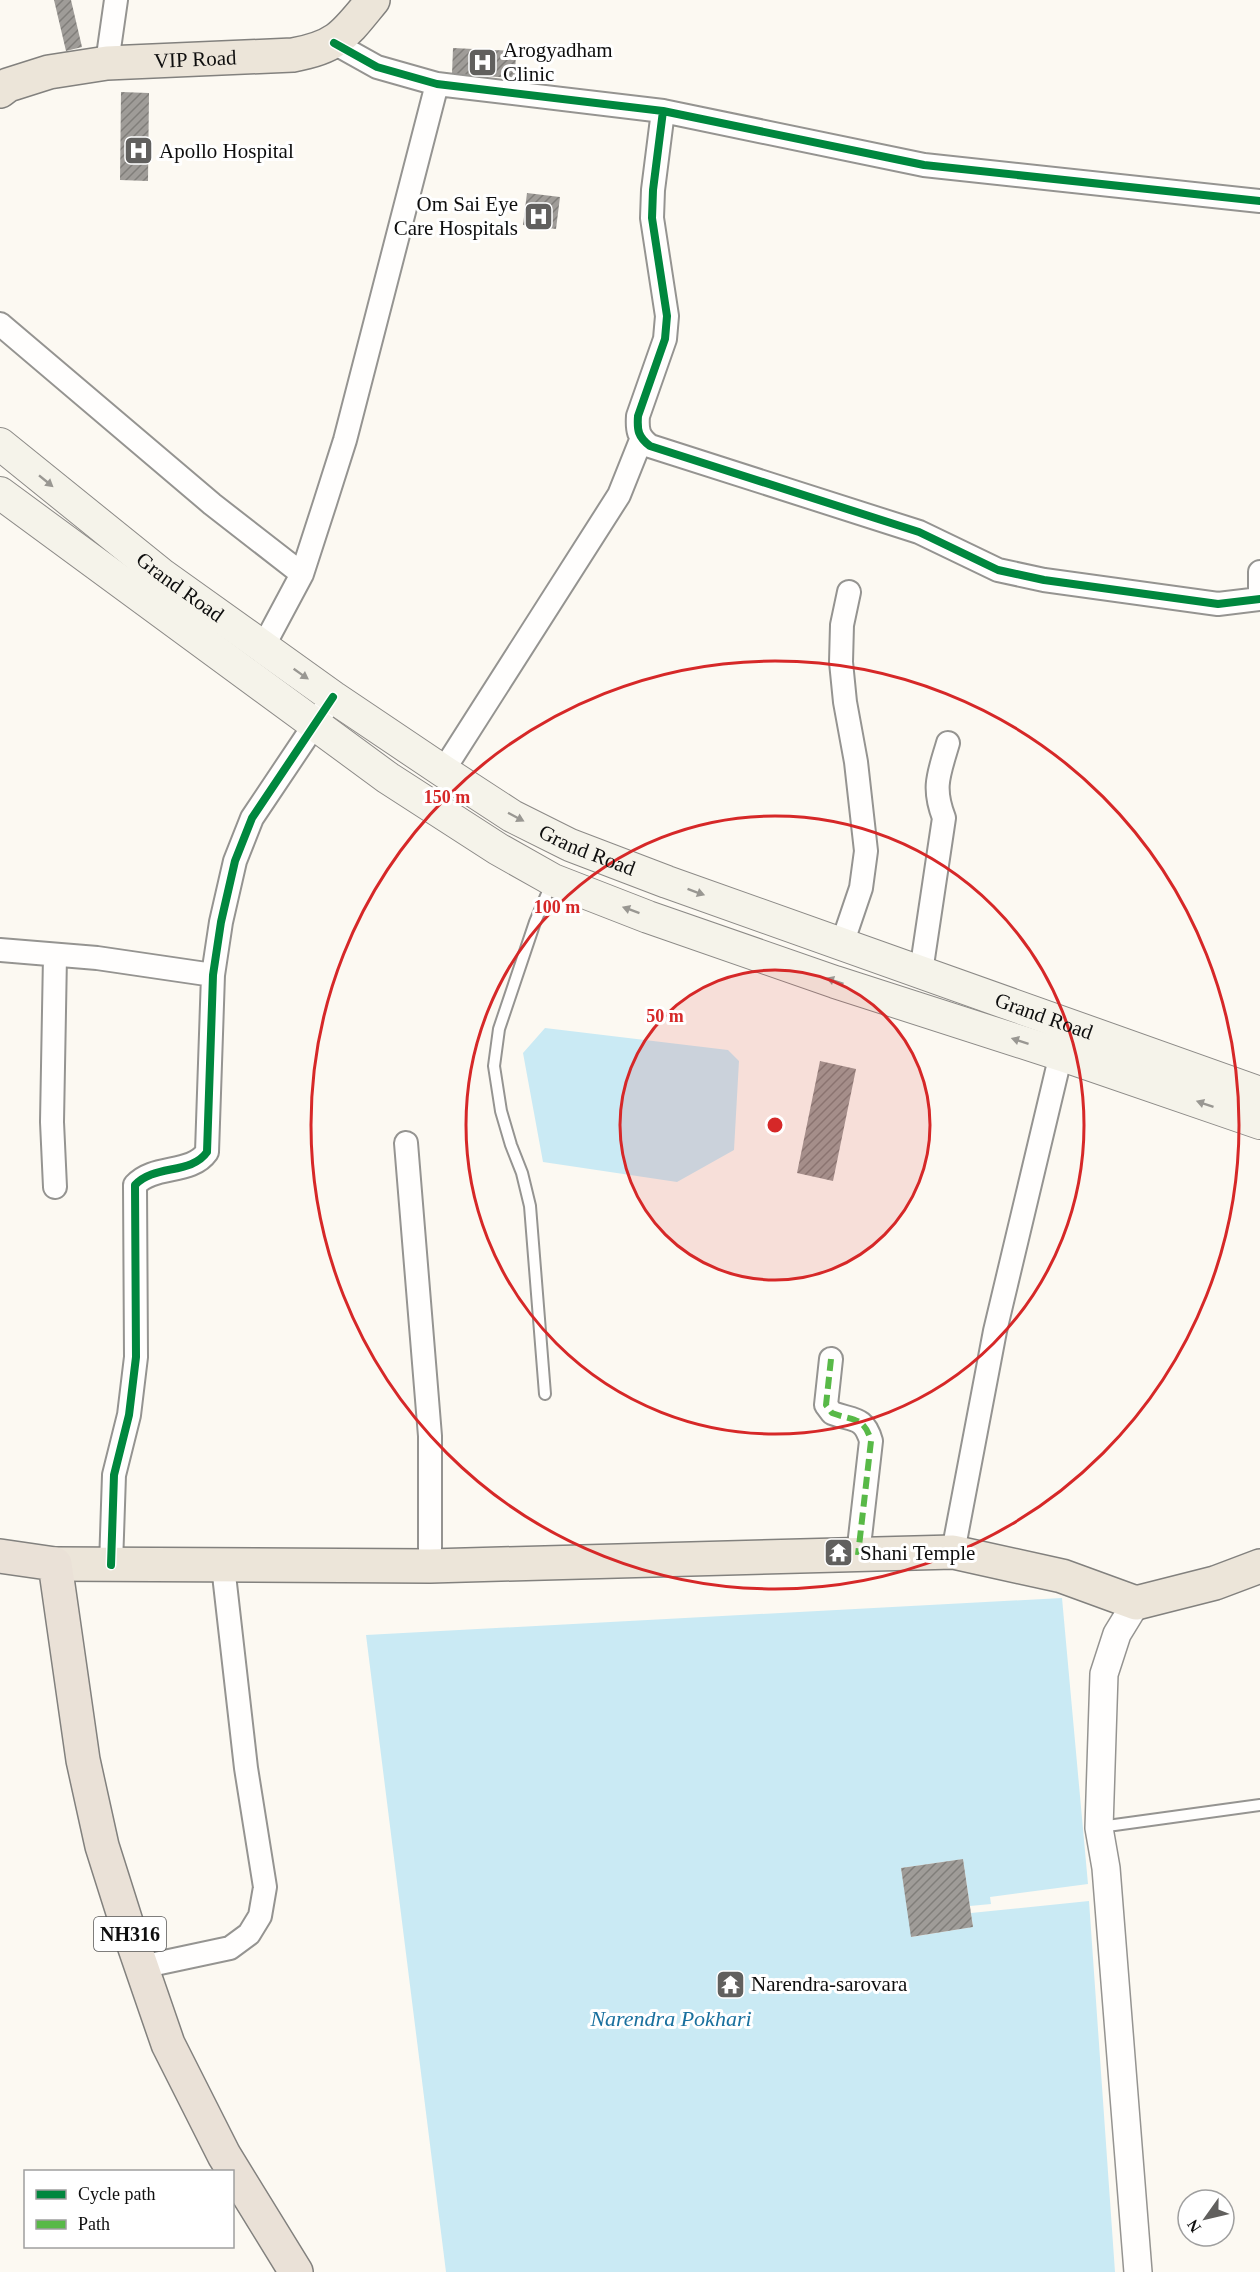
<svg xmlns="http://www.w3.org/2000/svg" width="1260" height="2272" viewBox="0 0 1260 2272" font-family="'Times New Roman',serif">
  <defs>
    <pattern id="building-hatch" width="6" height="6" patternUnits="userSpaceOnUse" patternTransform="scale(1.5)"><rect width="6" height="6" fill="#9f9c98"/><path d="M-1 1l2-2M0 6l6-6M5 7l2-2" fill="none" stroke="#807e7a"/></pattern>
  </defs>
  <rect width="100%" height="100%" fill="#fcf9f2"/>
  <path fill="#caeaf4" d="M545 1028 728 1050 739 1061 734 1150 677 1182 543 1162 523 1053Z
    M1062 1598 1088 1884 990 1897 991 1904 970 1906 963 1859 901 1868 912 1937 973 1927 971 1913 1089 1901 1115 2272H446L366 1635Z"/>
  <path fill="url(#building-hatch)" d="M54 0H71L82 47 66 51Z
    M453 48 516 51 515 78 452 74Z
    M121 92 149 93 148 181 120 180Z
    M527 193 560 197 556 229 523 225Z
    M820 1061 856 1069 833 1181 797 1173Z
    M963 1859 973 1927 911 1937 901 1868Z"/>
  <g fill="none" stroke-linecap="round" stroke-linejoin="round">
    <defs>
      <path id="service" d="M545 1394 530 1206 522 1173 511 1145 501 1111 494 1066 499 1029 535 922 552 882
        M1100 1827 1260 1805"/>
      <path id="minor" d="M334 43 377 67 437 84 663 111 924 165 1260 201
        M107 63 116 0
        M663 111 653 190 652 218 667 316 665 339 638 416C637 430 638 437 650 446L919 532 998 570 1044 580 1218 604 1260 599
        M0 324 212 504 302 574
        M1260 572V591
        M263 647 302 574 325 503 345 440 437 84
        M443 771 619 495 641 440
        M842 944 861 888 866 851 856 762 845 702 841 662 842 625 849 592
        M0 950 97 958 213 975
        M55 956 52 1122 55 1187
        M921 972 944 818C932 787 939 774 948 743
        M406 1143 430 1436V1566
        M831 1359 826 1405 832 1413C853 1421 864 1416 871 1441L858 1555
        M953 1552 995 1331 1061 1054
        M111 1565 114 1475 129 1415 136 1357 135 1185C154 1164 191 1175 207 1152L213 975 221 922 235 861 252 818 333 697
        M141 1967 230 1948 249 1934 260 1916 265 1887 246 1768 223 1566"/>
      <path id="tertiary" d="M1136 1603 1117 1634 1104 1674 1099 1828 1106 1868 1138 2272"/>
      <g id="secondary">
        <path id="s1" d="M0 444 161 574 333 697 443 771 512 816 570 845 667 882 1260 1093"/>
        <path d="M0 493 388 778 498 849 553 880 648 917 835 982 1068 1057 1260 1123"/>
      </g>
      <g id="primary">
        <path id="s2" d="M0 91 8 85 49 72 107 63 293 55C338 47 345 34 373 0"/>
        <path d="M55 1564 430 1566 953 1552 1062 1576 1136 1603 1215 1583 1260 1566"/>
      </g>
      <path id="trunk" d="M0 1556 55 1564 83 1760 102 1846 127 1925 168 2044 224 2155 296 2272"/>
    </defs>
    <use href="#service" stroke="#959491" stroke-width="14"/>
    <use href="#minor" stroke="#959491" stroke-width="26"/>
    <use href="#tertiary" stroke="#959491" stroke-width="30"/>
    <use href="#secondary" stroke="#8c8a87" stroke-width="34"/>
    <use href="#primary" stroke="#82817e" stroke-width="36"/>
    <use href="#trunk" stroke="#82817e" stroke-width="36"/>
    <use href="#service" stroke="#fffefd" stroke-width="10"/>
    <use href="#minor" stroke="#fffefd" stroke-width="22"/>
    <use href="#tertiary" stroke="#fffefd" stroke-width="27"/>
    <use href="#secondary" stroke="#f5f3ea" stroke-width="32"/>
    <use href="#primary" stroke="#ece5d9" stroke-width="33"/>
    <use href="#trunk" stroke="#eae1d7" stroke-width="33"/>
    <path stroke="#58b947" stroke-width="6" stroke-dasharray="12 6" stroke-linecap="butt" d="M831 1359 826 1405 832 1413C853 1421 864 1416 871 1441L858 1555"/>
    <defs>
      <path id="cycleway" d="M334 43 377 67 437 84 663 111 924 165 1260 201
        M663 111 653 190 652 218 667 316 665 339 638 416C637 430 638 437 650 446L919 532 998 570 1044 580 1218 604 1260 599
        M111 1565 114 1475 129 1415 136 1357 135 1185C154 1164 191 1175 207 1152L213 975 221 922 235 861 252 818 333 697"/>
    </defs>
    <use href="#cycleway" stroke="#fff" stroke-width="11"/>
    <use href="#cycleway" stroke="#00873e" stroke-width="8"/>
  </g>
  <defs><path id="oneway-solid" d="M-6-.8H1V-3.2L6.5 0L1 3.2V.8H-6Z" transform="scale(1.5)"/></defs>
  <g fill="#999792">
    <use href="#oneway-solid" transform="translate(46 481) rotate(39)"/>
    <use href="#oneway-solid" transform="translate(301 674) rotate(35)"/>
    <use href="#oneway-solid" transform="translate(516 817) rotate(28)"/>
    <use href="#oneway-solid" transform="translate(696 892) rotate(20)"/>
    <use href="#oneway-solid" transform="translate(631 910) rotate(-160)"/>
    <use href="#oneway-solid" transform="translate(835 981) rotate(-161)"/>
    <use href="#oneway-solid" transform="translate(1020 1041) rotate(-162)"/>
    <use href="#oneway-solid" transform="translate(1205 1104) rotate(-161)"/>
  </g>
  <circle cx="775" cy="1125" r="155" fill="#d62828" fill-opacity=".12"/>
  <g fill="none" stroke="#d62828" stroke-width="3">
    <circle cx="775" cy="1125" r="155"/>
    <circle cx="775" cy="1125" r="309"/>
    <circle cx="775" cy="1125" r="464"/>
  </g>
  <defs>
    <symbol id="hospital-square" viewBox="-11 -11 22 22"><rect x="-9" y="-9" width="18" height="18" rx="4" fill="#61605e" stroke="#fff"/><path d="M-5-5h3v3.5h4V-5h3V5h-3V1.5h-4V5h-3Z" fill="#fff"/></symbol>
    <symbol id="temple-square" viewBox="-11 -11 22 22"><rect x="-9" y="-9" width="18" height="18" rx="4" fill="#61605e" stroke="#fff"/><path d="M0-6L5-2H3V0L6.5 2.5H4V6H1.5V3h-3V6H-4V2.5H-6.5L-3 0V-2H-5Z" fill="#fff"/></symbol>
  </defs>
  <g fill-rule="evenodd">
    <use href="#hospital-square" x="466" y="46" width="33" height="33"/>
    <use href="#hospital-square" x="122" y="134" width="33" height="33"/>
    <use href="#hospital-square" x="522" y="200" width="33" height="33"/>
    <use href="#temple-square" x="822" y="1536" width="33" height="33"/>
    <use href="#temple-square" x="714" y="1968" width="33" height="33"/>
  </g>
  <g text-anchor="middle" stroke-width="6" stroke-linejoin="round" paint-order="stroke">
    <rect fill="#fff" stroke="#565656" stroke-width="1.5" x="94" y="1917" width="72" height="34" rx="4.5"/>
    <g font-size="20" font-weight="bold" fill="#0e0e0e">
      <text x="130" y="1941">NH316</text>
    </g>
    <g font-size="21" fill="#0e0e0e" stroke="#fff" text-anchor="start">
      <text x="503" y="57">Arogyadham<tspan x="503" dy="24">Clinic</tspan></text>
      <text x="159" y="158">Apollo Hospital</text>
      <text x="518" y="211" text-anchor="end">Om Sai Eye<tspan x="518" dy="24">Care Hospitals</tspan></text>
      <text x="860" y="1560">Shani Temple</text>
      <text x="751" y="1991">Narendra-sarovara</text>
    </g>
    <g font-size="21" fill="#0e0e0e" stroke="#fff">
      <text dy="7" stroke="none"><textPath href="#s2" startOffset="200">VIP Road</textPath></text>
      <text dy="7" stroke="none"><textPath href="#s1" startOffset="230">Grand Road</textPath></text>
      <text dy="7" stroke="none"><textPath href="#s1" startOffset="716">Grand Road</textPath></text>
      <text dy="7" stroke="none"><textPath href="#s1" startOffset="1202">Grand Road</textPath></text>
    </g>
    <g font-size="22" font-style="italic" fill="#19709e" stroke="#fff">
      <text x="671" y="2026">Narendra Pokhari</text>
    </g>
  </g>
  <circle cx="775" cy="1125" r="9" fill="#d62828" stroke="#fff" stroke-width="3"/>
  <g font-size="18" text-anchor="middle" font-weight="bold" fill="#d62828" stroke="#fff" stroke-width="6" stroke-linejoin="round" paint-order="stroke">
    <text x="447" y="803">150 m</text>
    <text x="557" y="913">100 m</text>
    <text x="665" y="1022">50 m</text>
  </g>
  <rect x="24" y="2170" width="210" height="78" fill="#ffffff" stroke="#9f9f9f" stroke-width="1.5"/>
  <rect x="36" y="2190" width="30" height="9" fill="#00873e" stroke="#9f9f9f" stroke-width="1.5"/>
  <text x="78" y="2200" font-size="18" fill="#0e0e0e">Cycle path</text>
  <rect x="36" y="2220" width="30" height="9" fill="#58b947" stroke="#9f9f9f" stroke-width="1.5"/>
  <text x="78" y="2230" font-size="18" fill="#0e0e0e">Path</text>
  <g transform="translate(1206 2218) rotate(236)"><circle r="28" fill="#ffffff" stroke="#9f9f9f" stroke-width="1.5"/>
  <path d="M0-4.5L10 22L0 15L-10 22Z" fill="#61605e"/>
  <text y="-9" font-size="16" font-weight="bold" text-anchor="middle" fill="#0e0e0e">N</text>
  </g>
</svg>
